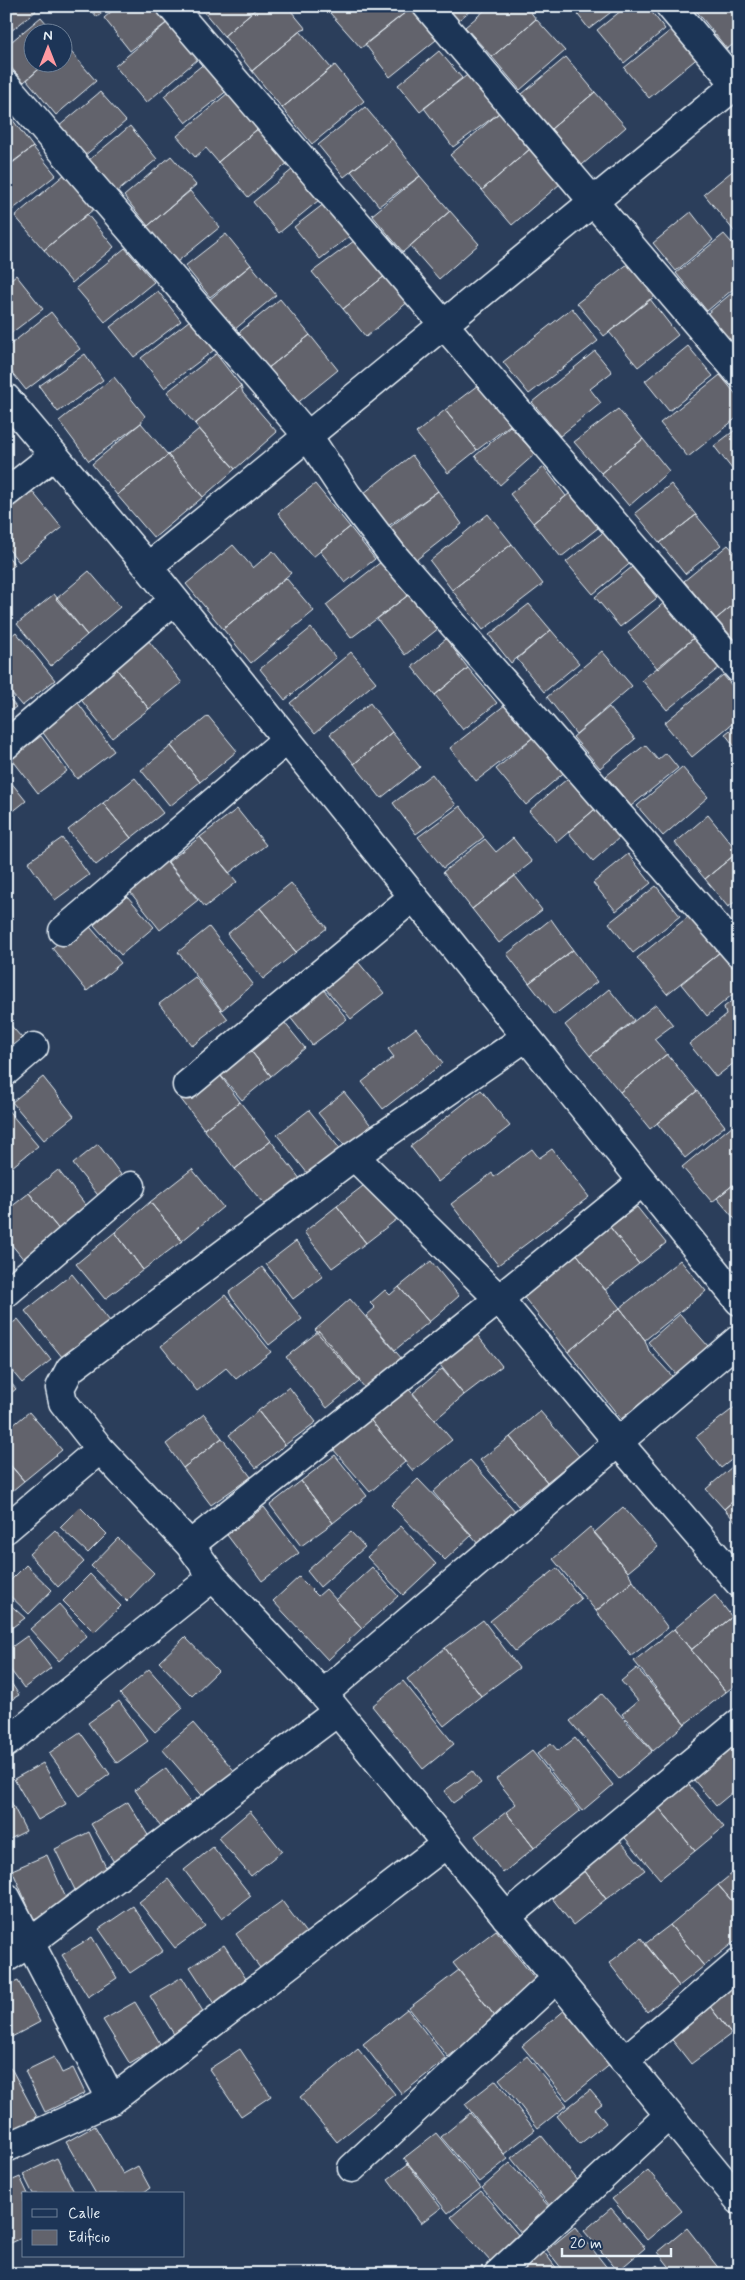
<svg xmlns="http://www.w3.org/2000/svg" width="745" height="2280" viewBox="0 0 745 2280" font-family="Mynerve,sans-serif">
  <rect width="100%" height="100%" fill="#2b3e5b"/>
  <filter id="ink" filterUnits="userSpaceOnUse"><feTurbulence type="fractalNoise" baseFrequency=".02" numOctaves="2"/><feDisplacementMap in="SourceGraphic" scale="10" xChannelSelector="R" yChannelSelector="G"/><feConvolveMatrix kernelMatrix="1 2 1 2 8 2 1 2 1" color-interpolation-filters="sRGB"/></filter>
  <g filter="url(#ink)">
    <path fill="#62636c" stroke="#e8f1f8" d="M6 6H32L36 11 6 35Z
      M88 6H111L97 17Z
      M118 6H165L174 17 130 51 104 18Z
      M199 6H259L224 36Z
      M259 6H287L306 29 300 31 252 71 224 36Z
      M337 6H410L411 8 361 48 330 13Z
      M441 6H476L455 23Z
      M490 6H526L536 19 492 57 465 27Z
      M571 6H619L589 29Z
      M627 6H647L665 29 624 63 597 30Z
      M696 6H739V40L727 49 694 8Z
      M411 8 436 40 390 77 365 44Z
      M41 17 54 32H32V62H47L24 82 6 62V46Z
      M174 17 204 54 146 103 115 66Z
      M536 19 565 51 520 90 492 57Z
      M676 26 700 56 649 98 624 68Z
      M300 31 331 68 282 108 252 71Z
      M66 46 96 81 56 115 27 80 47 62H62V49Z
      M439 51 462 78 420 112 398 85Z
      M566 57 595 92 551 129 522 94Z
      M211 58 233 86 186 123 164 96Z
      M335 65 364 101 312 144 282 108Z
      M470 73 499 113 453 147 424 108Z
      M235 87 265 123 218 162 206 148 195 157 177 136Z
      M100 92 126 121 83 157 58 127Z
      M595 92 626 127 582 165 551 129Z
      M365 107 392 139 344 177 318 145Z
      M6 111 33 147 6 167Z
      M499 113 530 149 482 190 450 155Z
      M130 126 157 159 117 192 89 160Z
      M261 126 290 161 248 197 218 162Z
      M392 139 420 176 379 206 351 171Z
      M33 147 56 175 11 211 6 205V168Z
      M530 149 560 184 512 225 482 190Z
      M171 156 196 185 148 226 124 196Z
      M736 168 739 171 738 236 704 194Z
      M293 169 319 200 279 233 253 202Z
      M65 174 94 209 44 250 15 216Z
      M420 176 450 211 403 252 372 215Z
      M190 191 220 227 172 266 143 230Z
      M329 200 355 232 320 259 294 227Z
      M450 211 479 244 439 279 410 246Z
      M691 212 713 240 676 271 653 243Z
      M87 214 114 247 72 283 44 250Z
      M226 234 251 265 210 297 185 266Z
      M724 234 739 251V284L707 311 676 273Z
      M362 235 386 275 343 309 312 272Z
      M125 248 154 282 105 322 76 288Z
      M6 259 13 268 6 273Z
      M629 263 655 296 604 336 577 303Z
      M251 265 276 295 234 330 209 300Z
      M16 275 43 309 6 337V283Z
      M386 275 409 301 366 337 343 309Z
      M739 287V355L703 317Z
      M158 291 181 321 134 357 110 327Z
      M280 299 310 335 267 369 237 334Z
      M650 299 678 335 638 367 609 332Z
      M572 308 598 341 529 394 503 362Z
      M51 312 80 349 26 390 6 365V348Z
      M190 320 214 350 164 388 141 358Z
      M310 335 338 370 295 405 267 369Z
      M688 346 713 376 669 411 645 381Z
      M595 351 612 372 590 389 601 403 560 436 532 402Z
      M85 354 103 380 58 412 39 386Z
      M216 354 241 386 195 424 167 392Z
      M720 375 739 398V416L688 457 660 423Z
      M114 377 145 416 141 423 89 461 59 421Z
      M482 382 514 422 477 450 445 410Z
      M241 386 243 393 277 432 235 469 195 424Z
      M618 409 643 439 601 473 574 442Z
      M445 410 477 450 448 473 416 433Z
      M141 423 168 455 117 495 92 464Z
      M510 426 535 454 500 485 475 456Z
      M739 427V472L736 474 714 446Z
      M199 429 235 469 203 497 168 455Z
      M643 439 669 471 629 506 601 473Z
      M168 455 203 497 154 538 117 495Z
      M412 455 438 491 384 529 359 497Z
      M544 467 566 496 533 523 510 494Z
      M315 484 350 527 313 557 278 513Z
      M671 484 696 515 660 543 635 513Z
      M575 489 603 524 561 557 533 523Z
      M31 490 62 528 19 562 6 546V510Z
      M438 491 462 524 416 560 390 527Z
      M488 514 512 544 452 590 430 561Z
      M696 515 721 545 685 574 660 543Z
      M350 527 375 559 345 583 320 551Z
      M606 530 633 561 593 594 566 562Z
      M512 544 543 584 483 630 452 590Z
      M233 545 253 568 273 551 291 573 223 629 186 584Z
      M728 545 739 557V600L716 619 684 581Z
      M6 554 15 565 6 572Z
      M386 558 411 593 351 638 326 605Z
      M632 567 657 598 620 627 595 597Z
      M89 571 120 607 87 635 56 599Z
      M286 578 314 611 251 663 223 629Z
      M411 593 439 628 405 655 377 619Z
      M54 594 87 635 51 666 17 624Z
      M739 600V645L716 619Z
      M666 601 695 637 658 669 628 633Z
      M529 604 551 630 511 663 489 635Z
      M311 628 336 658 285 700 260 669Z
      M551 630 579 663 544 692 517 659Z
      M16 632 55 680 22 706 6 687V640Z
      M695 637 720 667 667 710 642 680Z
      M446 639 468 668 435 695 412 667Z
      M148 640 182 683 149 709 115 667Z
      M602 651 632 686 576 734 547 697Z
      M351 652 376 682 315 733 290 703Z
      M115 667 149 709 112 738 78 696Z
      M468 668 497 703 463 730 435 695Z
      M723 675 739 694V718L692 757 664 723Z
      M6 695 16 707 6 714Z
      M510 701 536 735 476 781 450 748Z
      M78 703 114 751 77 779 41 730Z
      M370 703 392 732 354 764 330 734Z
      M609 707 635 739 600 768 573 737Z
      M208 716 237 751 200 782 171 746Z
      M739 723V752L725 734Z
      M392 732 420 767 381 798 354 764Z
      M536 735 567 770 526 805 496 769Z
      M41 736 67 771 38 793 11 758Z
      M645 745 658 760 666 753 678 768 631 806 606 776Z
      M171 746 200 782 170 806 141 770Z
      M682 767 708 797 663 836 637 806Z
      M432 774 456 805 416 834 393 803Z
      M573 774 601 804 557 842 529 811Z
      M6 776 26 801 6 817Z
      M135 778 163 813 131 838 103 803Z
      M103 803 131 838 96 865 68 830Z
      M460 806 484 837 443 868 418 837Z
      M237 809 266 845 229 873 200 837Z
      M595 809 620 837 593 861 568 832Z
      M708 815 738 852 705 879 675 843Z
      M200 837 237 882 205 907 168 862Z
      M62 838 89 875 55 900 28 862Z
      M513 838 532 862 472 909 443 872 485 839 496 852Z
      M738 852 739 899 728 907 705 879Z
      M628 854 651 883 616 911 593 883Z
      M164 858 198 900 160 930 127 888Z
      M515 876 542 910 499 943 472 909Z
      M291 883 327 928 296 952 260 908Z
      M656 886 680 916 633 953 609 923Z
      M127 896 154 927 121 955 94 925Z
      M260 908 296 952 263 979 227 934Z
      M689 916 720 952 667 994 637 958Z
      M551 919 573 950 529 983 507 954Z
      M85 921 121 963 87 991 52 948Z
      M209 927 253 984 222 1010 178 952Z
      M573 950 597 982 554 1015 529 983Z
      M720 952 739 975V989L707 1016 681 984Z
      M354 957 384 993 351 1019 321 983Z
      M195 977 228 1019 192 1046 159 1004Z
      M320 985 347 1019 312 1045 286 1012Z
      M609 989 634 1020 590 1056 565 1025Z
      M739 995V1059L716 1077 689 1044 726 1015 724 1007Z
      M656 1004 673 1025 654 1039 667 1054 620 1092 590 1056Z
      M280 1017 305 1048 271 1076 247 1046Z
      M6 1020 22 1038 6 1051Z
      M416 1028 443 1063 383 1109 362 1082 394 1057 388 1049Z
      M247 1046 271 1076 242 1100 217 1071Z
      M667 1054 697 1091 650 1129 620 1092Z
      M217 1071 240 1102 204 1129 180 1098Z
      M43 1077 74 1116 44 1140 12 1102Z
      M481 1090 510 1126 438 1182 410 1146Z
      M697 1091 725 1126 685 1158 657 1123Z
      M344 1092 374 1129 348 1150 318 1113Z
      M240 1102 271 1141 235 1169 204 1129Z
      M6 1108 38 1146 7 1171 6 1170Z
      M309 1110 344 1154 312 1179 277 1135Z
      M739 1120V1180L712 1202 682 1167Z
      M271 1141 307 1188 272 1214 235 1169Z
      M98 1144 125 1180 101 1199 73 1164Z
      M532 1149 539 1158 552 1149 589 1197 498 1265 451 1204 492 1173 494 1177Z
      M192 1169 223 1207 182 1241 150 1202Z
      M58 1170 89 1209 61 1232 29 1193Z
      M372 1179 401 1216 366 1243 337 1206Z
      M739 1180V1224L717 1198Z
      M29 1193 61 1232 25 1261 6 1238V1211Z
      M150 1202 182 1241 143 1270 115 1232Z
      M337 1206 366 1243 332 1268 304 1232Z
      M637 1207 666 1243 639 1264 610 1227Z
      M610 1227 639 1264 605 1290 576 1253Z
      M115 1232 143 1270 105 1299 76 1264Z
      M296 1241 323 1276 293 1299 266 1264Z
      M576 1253 620 1308 568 1352 522 1295Z
      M680 1260 706 1291 645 1340 620 1308Z
      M431 1261 459 1296 429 1322 399 1287Z
      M262 1267 302 1319 269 1345 232 1298 229 1292Z
      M72 1274 114 1326 67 1363 25 1311Z
      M399 1287 429 1322 395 1350 366 1316 375 1308 370 1303 385 1290 390 1295Z
      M225 1295 271 1352 236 1379 226 1368 197 1391 161 1346Z
      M350 1299 403 1360 366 1389 315 1330Z
      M620 1308 645 1340 649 1351 673 1377 621 1419 568 1352Z
      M680 1314 708 1346 676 1374 648 1342Z
      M18 1319 51 1360 22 1383 6 1364V1328Z
      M319 1331 360 1381 327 1408 286 1357Z
      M474 1331 502 1366 464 1395 436 1360Z
      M442 1369 464 1395 435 1420 413 1393Z
      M6 1377 16 1389 6 1397Z
      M406 1386 452 1440 413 1471 368 1417Z
      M289 1387 316 1422 285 1445 258 1411Z
      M739 1404V1454L721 1468 696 1437Z
      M258 1411 285 1445 256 1468 229 1435Z
      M540 1411 579 1456 547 1482 510 1437Z
      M29 1412 62 1450 24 1481 6 1460V1431Z
      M204 1414 222 1438 183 1468 166 1444Z
      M368 1417 405 1462 370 1492 332 1448Z
      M510 1437 547 1482 518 1506 480 1460Z
      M222 1438 251 1477 211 1505 183 1468Z
      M335 1455 367 1496 333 1523 301 1481Z
      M6 1460 24 1481 6 1496Z
      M470 1460 517 1513 479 1545 433 1492Z
      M739 1461V1496L724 1509 706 1489Z
      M418 1479 472 1535 445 1560 391 1505Z
      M301 1481 333 1523 301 1546 270 1505Z
      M739 1496V1525L724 1509Z
      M80 1507 107 1534 88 1553 60 1527Z
      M264 1507 299 1553 262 1581 227 1535Z
      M623 1507 658 1547 628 1572 594 1533Z
      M401 1526 436 1564 403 1595 367 1557Z
      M590 1527 628 1572 633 1581 596 1611 553 1559Z
      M55 1530 84 1562 58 1587 29 1554Z
      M351 1532 365 1547 320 1587 307 1571Z
      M118 1538 154 1573 127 1601 91 1566Z
      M26 1565 52 1590 29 1614 6 1592V1585Z
      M372 1567 398 1596 362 1628 336 1600Z
      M557 1568 581 1599 515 1651 490 1621Z
      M90 1574 121 1606 94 1632 63 1601Z
      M299 1577 318 1596 326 1589 362 1628 328 1660 273 1601Z
      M633 1581 668 1628 631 1656 596 1611Z
      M715 1595 732 1617 691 1650 674 1629Z
      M6 1601 25 1618 6 1632Z
      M59 1604 87 1636 59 1661 30 1629Z
      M732 1617 739 1625V1682L726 1692 691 1650Z
      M483 1620 519 1668 481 1696 445 1648Z
      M674 1629 726 1692 685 1724 634 1661Z
      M27 1636 51 1668 24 1688 6 1664V1651Z
      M185 1637 218 1671 192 1696 159 1662Z
      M445 1648 481 1696 444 1726 407 1679Z
      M637 1668 685 1724 653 1751 622 1714 638 1701 621 1681Z
      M149 1669 183 1708 155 1732 120 1694Z
      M6 1675 19 1695 6 1703Z
      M403 1681 454 1744 423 1769 372 1706Z
      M602 1694 652 1751 619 1779 570 1721Z
      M119 1701 148 1741 117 1763 88 1723Z
      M193 1723 237 1774 206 1800 162 1749Z
      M80 1732 110 1774 80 1796 49 1753Z
      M575 1738 613 1785 582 1811 537 1754 551 1743 558 1751Z
      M729 1740 739 1752V1787L716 1806 688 1773Z
      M532 1751 580 1811 534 1848 506 1812 516 1804 496 1779Z
      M43 1763 66 1804 38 1820 14 1779Z
      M166 1768 199 1814 168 1836 135 1790Z
      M472 1771 481 1783 453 1803 444 1791Z
      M684 1779 724 1827 695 1851 655 1803Z
      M6 1792 26 1831 6 1841Z
      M128 1802 155 1847 118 1869 91 1824Z
      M655 1803 695 1851 660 1879 620 1832Z
      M250 1811 282 1851 251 1876 218 1838Z
      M506 1812 534 1848 503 1873 475 1836Z
      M89 1832 111 1878 77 1894 55 1849Z
      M617 1837 645 1870 606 1899 581 1866Z
      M213 1847 251 1896 222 1919 184 1870Z
      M47 1855 69 1905 34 1920 12 1870Z
      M581 1866 606 1899 573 1925 548 1893Z
      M739 1868V1909L718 1885Z
      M168 1879 205 1926 175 1948 139 1902Z
      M718 1885 739 1909V1938L704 1966 670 1925Z
      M282 1901 312 1941 265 1975 236 1934Z
      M133 1906 163 1951 130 1973 99 1929Z
      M670 1925 704 1966 679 1986 645 1944Z
      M496 1930 540 1985 497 2019 453 1963Z
      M92 1937 117 1978 88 1997 62 1955Z
      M641 1938 679 1986 647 2012 609 1963Z
      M224 1945 252 1988 218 2010 190 1967Z
      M459 1970 497 2019 448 2057 409 2008Z
      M182 1977 207 2018 175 2036 150 1996Z
      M732 1977 739 1985V2028L731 2034 705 2000Z
      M18 1981 40 2022 6 2040V1986Z
      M705 2000 731 2034 691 2064 666 2032Z
      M135 2002 161 2045 130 2064 103 2020Z
      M407 2009 446 2059 402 2094 363 2044Z
      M566 2009 612 2063 567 2100 522 2046Z
      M240 2049 271 2096 241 2116 209 2069Z
      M358 2049 395 2094 337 2142 300 2097Z
      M527 2056 567 2105 538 2128 499 2079Z
      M54 2057 62 2073 73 2068 85 2093 45 2112 25 2071Z
      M11 2068 37 2117 7 2133 6 2071Z
      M496 2080 535 2130 504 2154 465 2104Z
      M590 2090 602 2104 595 2109 606 2123 580 2144 557 2116Z
      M470 2113 508 2159 479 2182 441 2137Z
      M95 2126 123 2174 138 2166 150 2188 141 2194H96L66 2142Z
      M436 2133 481 2188 448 2213 404 2158Z
      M541 2135 579 2182 550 2206 511 2158Z
      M57 2158 75 2194H33L23 2174Z
      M510 2163 551 2209 522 2234 482 2188Z
      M408 2164 441 2208 421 2223 388 2179Z
      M648 2170 682 2211 647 2240 612 2199Z
      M20 2177 28 2194H24V2237L9 2244 6 2237V2183Z
      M481 2191 519 2236 490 2261 451 2217Z
      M611 2208 645 2248 618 2271 584 2231Z
      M575 2227 612 2274H566L547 2250Z
      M687 2228 720 2270 716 2274H675L658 2252Z
      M544 2252 561 2274H517Z
      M657 2265 665 2274H647Z"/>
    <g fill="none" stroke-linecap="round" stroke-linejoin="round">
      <defs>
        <path id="minor" d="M171 6 739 669
          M427 6 739 373
          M670 6 739 88
          M6 85 308 436 347 495 392 554 739 953
          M6 398 148 567 739 1301
          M6 493 54 455
          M148 567 739 82
          M6 745 174 600
          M63 931 286 740
          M526 1037 354 1156 70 1369 60 1388 63 1402 100 1449 190 1545 213 1577 323 1694 739 2200
          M6 1071 34 1047
          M187 1085 413 897
          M354 1156 499 1299 618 1442 739 1583
          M6 1293 131 1186
          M6 1529 100 1449
          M190 1545 499 1299 642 1182
          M323 1694 739 1339
          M6 1743 213 1577
          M6 1897 112 2100
          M506 1917 739 1723
          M6 1958 31 1942 337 1712
          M624 2061 739 1963
          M6 2148 112 2100 446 1844
          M352 2168 556 1979
          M498 2274 669 2115"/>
      </defs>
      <use href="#minor" stroke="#e8f1f8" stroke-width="31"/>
      <use href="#minor" stroke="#1d3557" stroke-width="28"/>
    </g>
  </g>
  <rect width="745" height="2280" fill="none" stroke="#1d3557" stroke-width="25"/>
  <rect x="12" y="12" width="720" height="2255" fill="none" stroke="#e8f1f8" stroke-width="2" filter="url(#ink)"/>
  <rect x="22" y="2192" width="162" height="65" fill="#1d3557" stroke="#6e8097"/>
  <rect x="32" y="2209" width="25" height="8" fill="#1d3557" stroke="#6e8097"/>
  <text x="68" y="2218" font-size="15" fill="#e8f1f8">Calle</text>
  <rect x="32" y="2230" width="25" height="15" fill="#62636c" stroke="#6e8097"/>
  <text x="68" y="2242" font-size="15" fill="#e8f1f8">Edificio</text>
  <g transform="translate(48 48)"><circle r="24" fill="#1d3557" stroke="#6e8097"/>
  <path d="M0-4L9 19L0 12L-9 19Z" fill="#ff9aa2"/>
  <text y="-8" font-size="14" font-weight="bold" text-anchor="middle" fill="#e8f1f8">N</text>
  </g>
  <path d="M562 2248v8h109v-8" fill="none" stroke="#e8f1f8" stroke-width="2.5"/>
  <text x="570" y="2248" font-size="15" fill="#e8f1f8" stroke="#1d3557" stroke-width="4" paint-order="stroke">20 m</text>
</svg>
